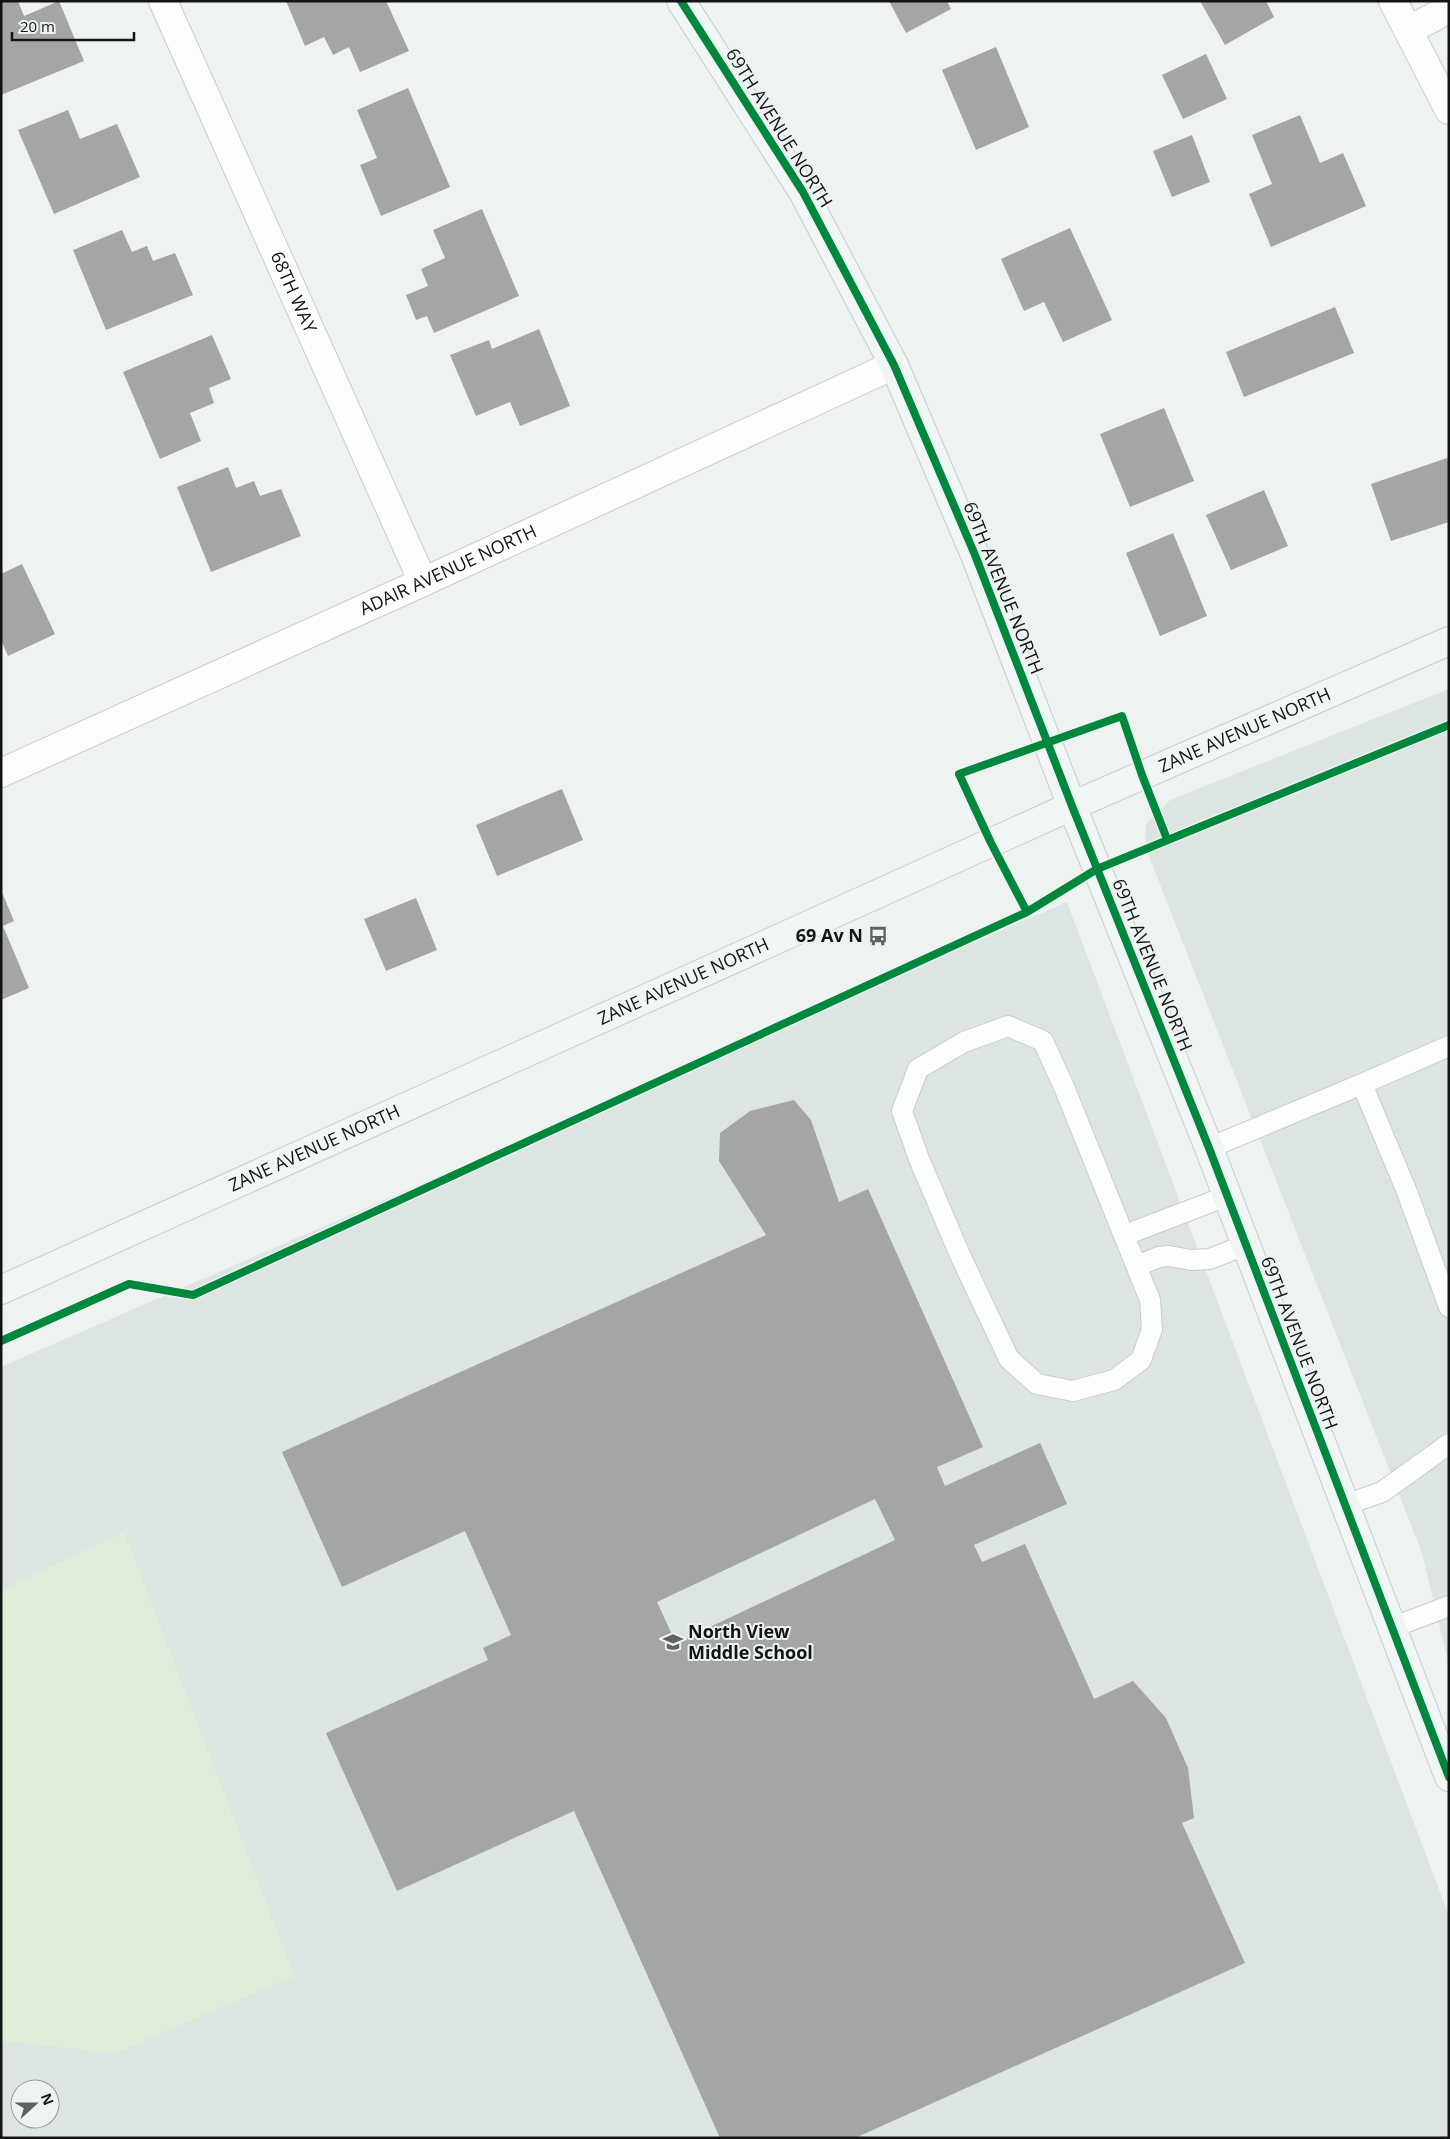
<svg xmlns="http://www.w3.org/2000/svg" width="1450" height="2139" viewBox="0 0 1450 2139" font-family="'Open Sans',sans-serif">
  <rect width="100%" height="100%" fill="#eef2f0"/>
  <path fill="#dce5e2" fill-rule="evenodd" d="M1449 689V1666L1422 1553 1145 846 1146 824 1170 800Z
    M1067 902 1449 1916V2138H1V1367ZM20 2089H50V2119H20Z"/>
  <path fill="#e0eed9" d="M124 1532 294 1976 116 2053 1 2041V1590Z"/>
  <path fill="#a3a6a5" fill-rule="evenodd" d="M1 1H18L24 16 59 1 84 61 1 95Z
    M286 1H386L409 51 360 72 349 47 333 55 324 37 305 46Z
    M889 1H947L951 9 906 33Z
    M1200 1H1266L1274 17 1225 45Z
    M996 47 1029 127 976 150 942 70Z
    M1206 54 1227 99 1183 119 1162 75Z
    M408 88 450 187 381 216 360 165 377 158 357 110Z
    M68 110 80 139 117 124 140 177 54 214 18 130Z
    M1300 115 1320 163 1343 153 1366 206 1271 247 1249 194 1272 184 1252 135Z
    M1192 135 1210 182 1172 197 1153 151Z
    M482 209 519 296 434 333 427 316 416 320 406 295 428 286 421 269 445 258 433 230Z
    M1070 228 1112 320 1063 342 1044 302 1024 311 1001 259Z
    M122 230 132 252 147 246 153 261 175 253 193 295 106 330 73 250Z
    M1335 307 1354 353 1244 397 1226 352Z
    M539 329 570 406 520 426 510 402 476 416 450 355 489 340 492 349Z
    M212 335 231 379 209 388 214 403 190 413 201 441 160 459 123 372Z
    M1164 408 1194 481 1130 507 1100 434Z
    M1447 458 1449 464V522L1391 541 1371 484Z
    M228 467 236 488 254 481 260 496 281 489 301 536 211 572 177 487Z
    M1264 490 1288 546 1231 570 1206 515Z
    M1173 533 1207 616 1160 636 1126 553Z
    M22 564 55 634 8 656 1 640V574Z
    M562 789 583 840 497 876 476 825Z
    M1 890 14 921 3 926 29 988 1 1000Z
    M416 898 437 950 386 971 364 919Z
    M794 1100 811 1120 839 1202 868 1189 983 1447 937 1467 945 1486 1040 1443 1067 1504 974 1545 982 1562 1025 1544 1094 1699 1133 1681 1166 1718 1188 1768 1194 1818 1182 1823 1245 1963 855 2138H720L574 1811 397 1891 326 1733 488 1660 483 1648 511 1635 465 1531 342 1587 282 1452 766 1235 719 1161 720 1133 750 1111ZM875 1499 895 1540 676 1643 657 1602Z"/>
  <g fill="none" stroke-linecap="round" stroke-linejoin="round">
    <defs>
      <path id="lane" d="M1008 1026 1043 1041 1064 1087 1150 1300 1152 1329 1141 1360 1114 1380 1073 1391 1037 1384 1009 1359 960 1255 919 1159 902 1111 918 1069 964 1042Z
        M1362 1084 1449 1046
        M1209 1148 1362 1084 1407 1192 1449 1307
        M1125 1235 1227 1196
        M1137 1266 1159 1257 1169 1256 1191 1260 1210 1259 1245 1245
        M1345 1505 1382 1492 1449 1444
        M1391 1628 1449 1606"/>
      <g id="street">
        <path id="s1" d="M163 1 423 582"/>
        <path d="M1393 1 1449 110"/>
        <path d="M1409 30 1449 9"/>
        <path id="s2" d="M1 773 423 582 894 365"/>
      </g>
      <g id="secondary">
        <path d="M681 1 803 192 894 365 975 555 1072 806 1209 1148 1449 1777"/>
        <path id="s3" d="M1 1290 1072 806 1449 641"/>
      </g>
    </defs>
    <use href="#lane" stroke="#cacdcc" stroke-width="22"/>
    <use href="#street" stroke="#cacdcc" stroke-width="30"/>
    <use href="#secondary" stroke="#cacdcc" stroke-width="30"/>
    <use href="#lane" stroke="#fcfdfd" stroke-width="20"/>
    <use href="#street" stroke="#fcfdfd" stroke-width="28"/>
    <use href="#secondary" stroke="#f0f5f6" stroke-width="28"/>
    <defs>
      <path id="cycleway" d="M681 1 803 192 894 365 975 555 1072 806 1209 1148 1449 1777
        M1167 839 1142 775 1122 716 959 774 991 843 1027 912 1097 869 1449 725
        M1 1341 129 1284 193 1295 1027 912"/>
    </defs>
    <use href="#cycleway" stroke="#edf3f1" stroke-width="11"/>
    <use href="#cycleway" stroke="#00873e" stroke-width="8"/>
  </g>
  <defs>
    <symbol id="bus-bare" viewBox="-9 -9 18 18"><path d="M-5-6H5V4H4V6H2V4H-2V6H-4V4H-5ZM-3.5-4V0h7V-4ZM-3.5 1.2v1.5H-2V1.2ZM2 1.2v1.5H3.5V1.2Z" fill="#606262" stroke="#edf3f1" stroke-width="2.5" paint-order="stroke"/></symbol>
    <symbol id="school-bare" viewBox="-9 -9 18 18"><path d="M0-5L7-2L0 1L-7-2ZM-4 1L0 2.5L4 1V4Q0 6-4 4Z" fill="#606262" stroke="#edf3f1" stroke-width="2.5" paint-order="stroke"/></symbol>
  </defs>
  <g fill-rule="evenodd">
    <use href="#bus-bare" x="864" y="922" width="28" height="28"/>
    <use href="#school-bare" x="659" y="1628" width="28" height="28"/>
  </g>
  <g text-anchor="middle" stroke-width="4" stroke-linejoin="round" paint-order="stroke">
    <g font-size="18" fill="#131515" stroke="#edf3f1">
      <text transform="translate(779 128) rotate(58)" y="6">69TH AVENUE NORTH</text>
      <text dy="6" stroke="none"><textPath href="#s1" startOffset="319">68TH WAY</textPath></text>
      <text dy="6" stroke="none"><textPath href="#s2" startOffset="491">ADAIR AVENUE NORTH</textPath></text>
      <text transform="translate(1003 588) rotate(68)" y="6">69TH AVENUE NORTH</text>
      <text dy="6" stroke="none"><textPath href="#s3" startOffset="1364">ZANE AVENUE NORTH</textPath></text>
      <text transform="translate(1152 965) rotate(68)" y="6">69TH AVENUE NORTH</text>
      <text dy="6" stroke="none"><textPath href="#s3" startOffset="749">ZANE AVENUE NORTH</textPath></text>
      <text dy="6" stroke="none"><textPath href="#s3" startOffset="344">ZANE AVENUE NORTH</textPath></text>
      <text transform="translate(1299 1343) rotate(69)" y="6">69TH AVENUE NORTH</text>
    </g>
    <g font-size="18" font-weight="bold" fill="#131515" stroke="#edf3f1" text-anchor="end">
      <text x="863" y="942">69 Av N</text>
      <text x="688" y="1638" text-anchor="start">North View<tspan x="688" dy="21">Middle School</tspan></text>
    </g>
  </g>
  <rect width="1450" height="2139" fill="none" stroke="#131515" stroke-width="5"/>
  <g transform="translate(35 2104) rotate(69)"><circle r="24" fill="#edf3f1" stroke="#969a99"/>
  <path d="M0-4L9 19L0 12L-9 19Z" fill="#606262"/>
  <text y="-8" font-size="14" font-weight="bold" text-anchor="middle" fill="#131515">N</text>
  </g>
  <path d="M12 32v8h122v-8" fill="none" stroke="#131515" stroke-width="2.5"/>
  <text x="20" y="32" font-size="15" fill="#131515" stroke="#edf3f1" stroke-width="4" paint-order="stroke">20 m</text>
</svg>
